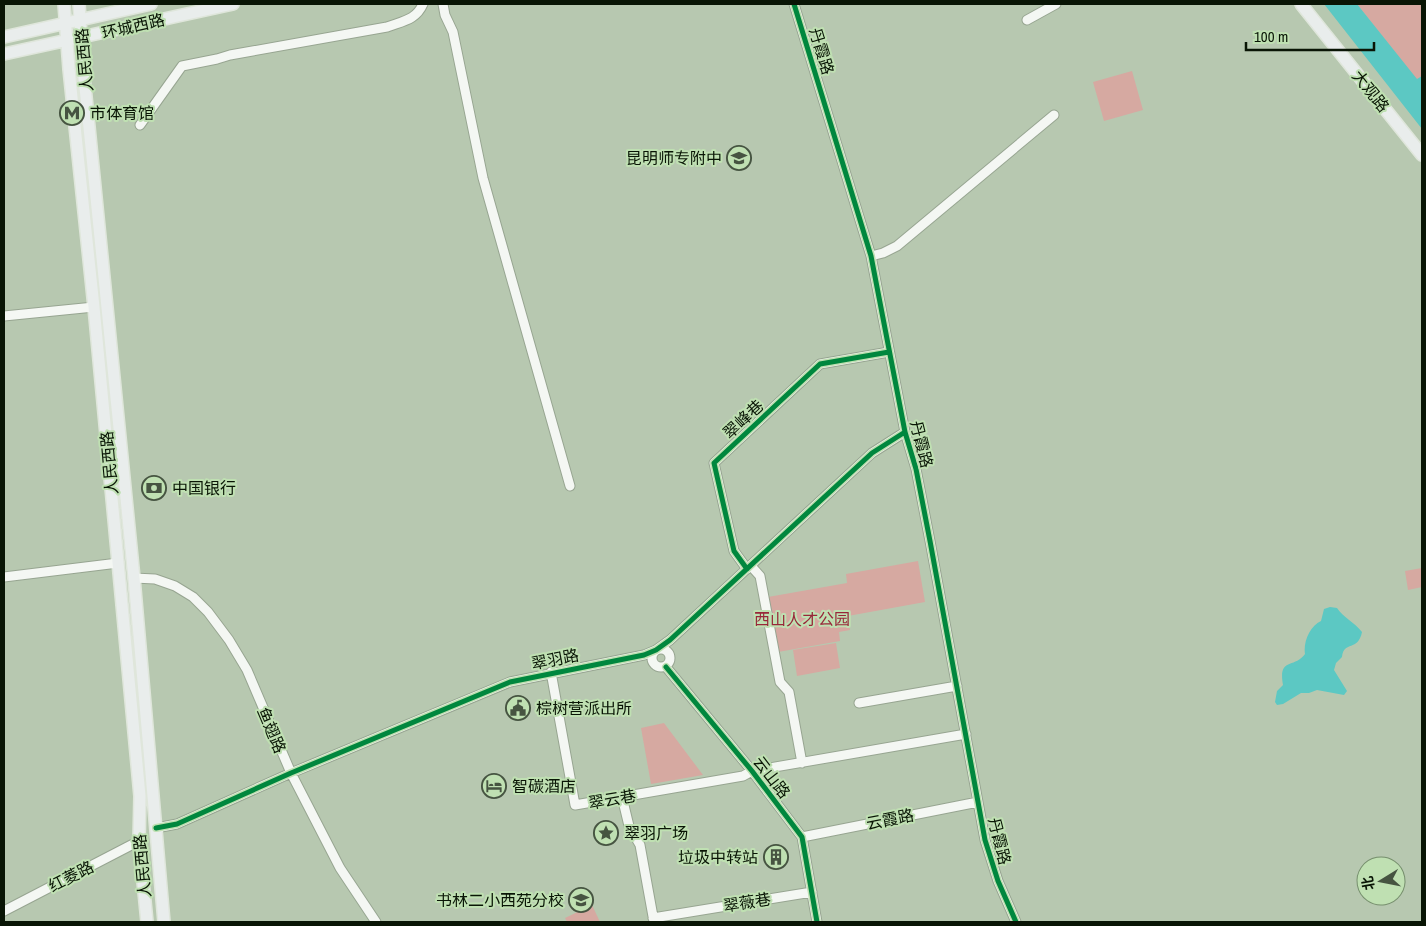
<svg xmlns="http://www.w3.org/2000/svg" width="1426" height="926" viewBox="0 0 1426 926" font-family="'Archivo Narrow','Noto Sans SC',sans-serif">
  <rect width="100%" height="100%" fill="#b7c8b0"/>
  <path fill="#d6a9a1" d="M1357 4H1422V76L1417 80Z
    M1132 71 1143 110 1104 121 1093 82Z
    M918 561 925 602 848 616 850 630 839 632 840 641 778 652 768 597 847 583 846 574Z
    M1422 568V587L1408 590 1405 571Z
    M836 643 840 668 797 676 793 650Z
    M664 723 703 775 651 784 641 728Z
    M592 905 600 922H567L565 918Z"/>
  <path fill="#5cc8c3" d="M1324 4H1357L1417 79 1422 76V129Z
    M1330 607 1337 608C1343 617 1354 622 1362 632 1358 652 1344 640 1342 657L1336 663 1334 670 1347 691 1344 695 1317 690 1309 693H1301L1283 704 1277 705 1275 702 1277 691 1283 685C1278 657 1294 669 1305 654 1303 642 1310 626 1321 621L1324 609Z"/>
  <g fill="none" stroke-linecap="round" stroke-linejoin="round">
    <defs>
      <path id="minor" d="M443 4 445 15 453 32 483 178 570 486
        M794 4 871 256 905 432 916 469 930 541 985 840 998 881 1016 922
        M1027 20 1056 4
        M140 125 182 66 217 59 230 55 387 27C403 21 416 20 423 4
        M871 256 883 253 897 246 1054 115
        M4 316 94 307
        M751 566 760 576 780 682 789 692 802 763
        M747 569 734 551 714 463 820 364 889 352
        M4 577 118 563
        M134 578 155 579 175 586 193 597 208 612 229 640 247 670 291 773 340 868 376 922
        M652 658a9 9 0 1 1 18 0a9 9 0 1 1-18 0Z
        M666 667 752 771 802 837 817 922
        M551 672 575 805 743 776 752 771 966 734
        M859 703 957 686
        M622 797 629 826 640 845 654 922
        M156 828 177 824 291 773 510 682 644 655 656 650 670 640 872 453 905 432
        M802 837 978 802
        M4 911 139 841
        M653 918 812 892"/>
      <path id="major" d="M64 4 69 69 94 307 140 796 139 841 147 922
        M79 4 83 67 134 578 164 922
        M1301 4 1422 155
        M4 37 151 4
        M4 54 233 4"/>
    </defs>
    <use href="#minor" stroke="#97a591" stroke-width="11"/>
    <use href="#major" stroke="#dfe6db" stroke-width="14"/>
    <use href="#minor" stroke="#f4f7f3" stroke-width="9"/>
    <use href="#major" stroke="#e9edec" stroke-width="11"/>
    <defs>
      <path id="cycleway" d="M794 4 871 256 905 432 916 469 930 541 985 840 998 881 1016 922
        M747 569 734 551 714 463 820 364 889 352
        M666 667 752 771 802 837 817 922
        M156 828 177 824 291 773 510 682 644 655 656 650 670 640 872 453 905 432"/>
    </defs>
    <use href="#cycleway" stroke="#bfe0b2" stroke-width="8"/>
    <use href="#cycleway" stroke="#00873e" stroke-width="5"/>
  </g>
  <defs>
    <symbol id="metro-ring" viewBox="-11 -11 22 22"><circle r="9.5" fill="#bfe0b2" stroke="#465441" stroke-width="1.5"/><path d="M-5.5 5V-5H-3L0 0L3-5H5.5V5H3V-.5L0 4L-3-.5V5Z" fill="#465441"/></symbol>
    <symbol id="school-ring" viewBox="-11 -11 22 22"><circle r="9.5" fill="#bfe0b2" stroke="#465441" stroke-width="1.5"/><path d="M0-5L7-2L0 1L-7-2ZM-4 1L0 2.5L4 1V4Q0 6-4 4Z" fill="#465441"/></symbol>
    <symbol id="bank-ring" viewBox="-11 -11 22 22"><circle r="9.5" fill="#bfe0b2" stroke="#465441" stroke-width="1.5"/><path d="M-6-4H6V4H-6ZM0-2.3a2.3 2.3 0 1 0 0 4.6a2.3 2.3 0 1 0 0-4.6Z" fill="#465441"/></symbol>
    <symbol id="civic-ring" viewBox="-11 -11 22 22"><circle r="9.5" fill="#bfe0b2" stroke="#465441" stroke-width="1.5"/><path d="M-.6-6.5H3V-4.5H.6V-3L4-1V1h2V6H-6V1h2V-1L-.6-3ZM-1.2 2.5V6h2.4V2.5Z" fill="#465441"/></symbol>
    <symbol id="hotel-ring" viewBox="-11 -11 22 22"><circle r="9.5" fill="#bfe0b2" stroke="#465441" stroke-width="1.5"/><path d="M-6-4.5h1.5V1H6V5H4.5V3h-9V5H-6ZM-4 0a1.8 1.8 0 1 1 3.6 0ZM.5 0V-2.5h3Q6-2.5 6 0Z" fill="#465441"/></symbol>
    <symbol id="sight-ring" viewBox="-11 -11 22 22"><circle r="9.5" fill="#bfe0b2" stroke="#465441" stroke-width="1.5"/><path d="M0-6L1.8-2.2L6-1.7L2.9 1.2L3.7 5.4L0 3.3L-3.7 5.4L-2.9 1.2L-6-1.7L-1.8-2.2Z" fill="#465441"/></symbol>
    <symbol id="building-ring" viewBox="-11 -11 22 22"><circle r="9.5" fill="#bfe0b2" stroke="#465441" stroke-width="1.5"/><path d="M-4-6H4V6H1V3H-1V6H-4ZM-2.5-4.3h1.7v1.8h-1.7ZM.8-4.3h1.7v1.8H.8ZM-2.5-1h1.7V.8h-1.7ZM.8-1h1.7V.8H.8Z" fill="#465441"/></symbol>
  </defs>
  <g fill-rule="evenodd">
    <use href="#metro-ring" x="58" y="99" width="28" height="28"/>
    <use href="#school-ring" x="725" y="144" width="28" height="28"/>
    <use href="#bank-ring" x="140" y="474" width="28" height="28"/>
    <use href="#civic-ring" x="504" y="694" width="28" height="28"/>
    <use href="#hotel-ring" x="480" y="772" width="28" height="28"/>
    <use href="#sight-ring" x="592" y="819" width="28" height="28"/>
    <use href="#building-ring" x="762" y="843" width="28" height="28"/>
    <use href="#school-ring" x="567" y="886" width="28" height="28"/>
  </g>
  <g text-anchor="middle" stroke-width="4" stroke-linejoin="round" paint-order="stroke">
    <g font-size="16" fill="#091505" stroke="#bfe0b2">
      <text transform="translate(133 26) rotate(-13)" y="6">环城西路</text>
      <text transform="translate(822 51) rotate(73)" y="6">丹霞路</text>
      <text transform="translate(84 60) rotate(-95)" y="6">人民西路</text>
      <text transform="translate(1371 91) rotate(51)" y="6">大观路</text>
      <text transform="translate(743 419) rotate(-43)" y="6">翠峰巷</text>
      <text transform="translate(922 444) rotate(76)" y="6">丹霞路</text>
      <text transform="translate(109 463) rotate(-95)" y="6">人民西路</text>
      <text transform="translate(555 659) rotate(-11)" y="6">翠羽路</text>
      <text transform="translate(272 730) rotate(67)" y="6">鱼翅路</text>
      <text transform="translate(772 777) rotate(52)" y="6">云山路</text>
      <text transform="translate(612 799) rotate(-10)" y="6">翠云巷</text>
      <text transform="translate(890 819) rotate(-11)" y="6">云霞路</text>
      <text transform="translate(1000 841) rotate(76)" y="6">丹霞路</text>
      <text transform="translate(142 866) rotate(-95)" y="6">人民西路</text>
      <text transform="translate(71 876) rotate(-27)" y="6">红菱路</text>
      <text transform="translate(747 902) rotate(-9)" y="6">翠薇巷</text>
    </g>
    <g font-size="16" fill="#091505" stroke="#bfe0b2" text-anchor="start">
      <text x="90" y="119">市体育馆</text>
      <text x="722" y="164" text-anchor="end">昆明师专附中</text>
      <text x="172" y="494">中国银行</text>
      <text x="536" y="714">棕树营派出所</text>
      <text x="512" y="792">智碳酒店</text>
      <text x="624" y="839">翠羽广场</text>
      <text x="758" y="863" text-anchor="end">垃圾中转站</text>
      <text x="564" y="906" text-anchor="end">书林二小西苑分校</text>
    </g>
    <g font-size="16" fill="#982739" stroke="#bfe0b2">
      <text x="802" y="625">西山人才公园</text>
    </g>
  </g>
  <rect width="1426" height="926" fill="none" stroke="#091505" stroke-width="10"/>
  <g transform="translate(1381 881) rotate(260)"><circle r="24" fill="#bfe0b2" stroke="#768f6d"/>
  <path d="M0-4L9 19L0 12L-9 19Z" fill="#465441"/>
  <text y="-8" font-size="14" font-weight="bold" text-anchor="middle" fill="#091505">北</text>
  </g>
  <path d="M1246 42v8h128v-8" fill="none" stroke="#091505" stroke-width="2.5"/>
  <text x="1254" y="42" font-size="15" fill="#091505" stroke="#bfe0b2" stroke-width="4" paint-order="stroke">100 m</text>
</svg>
